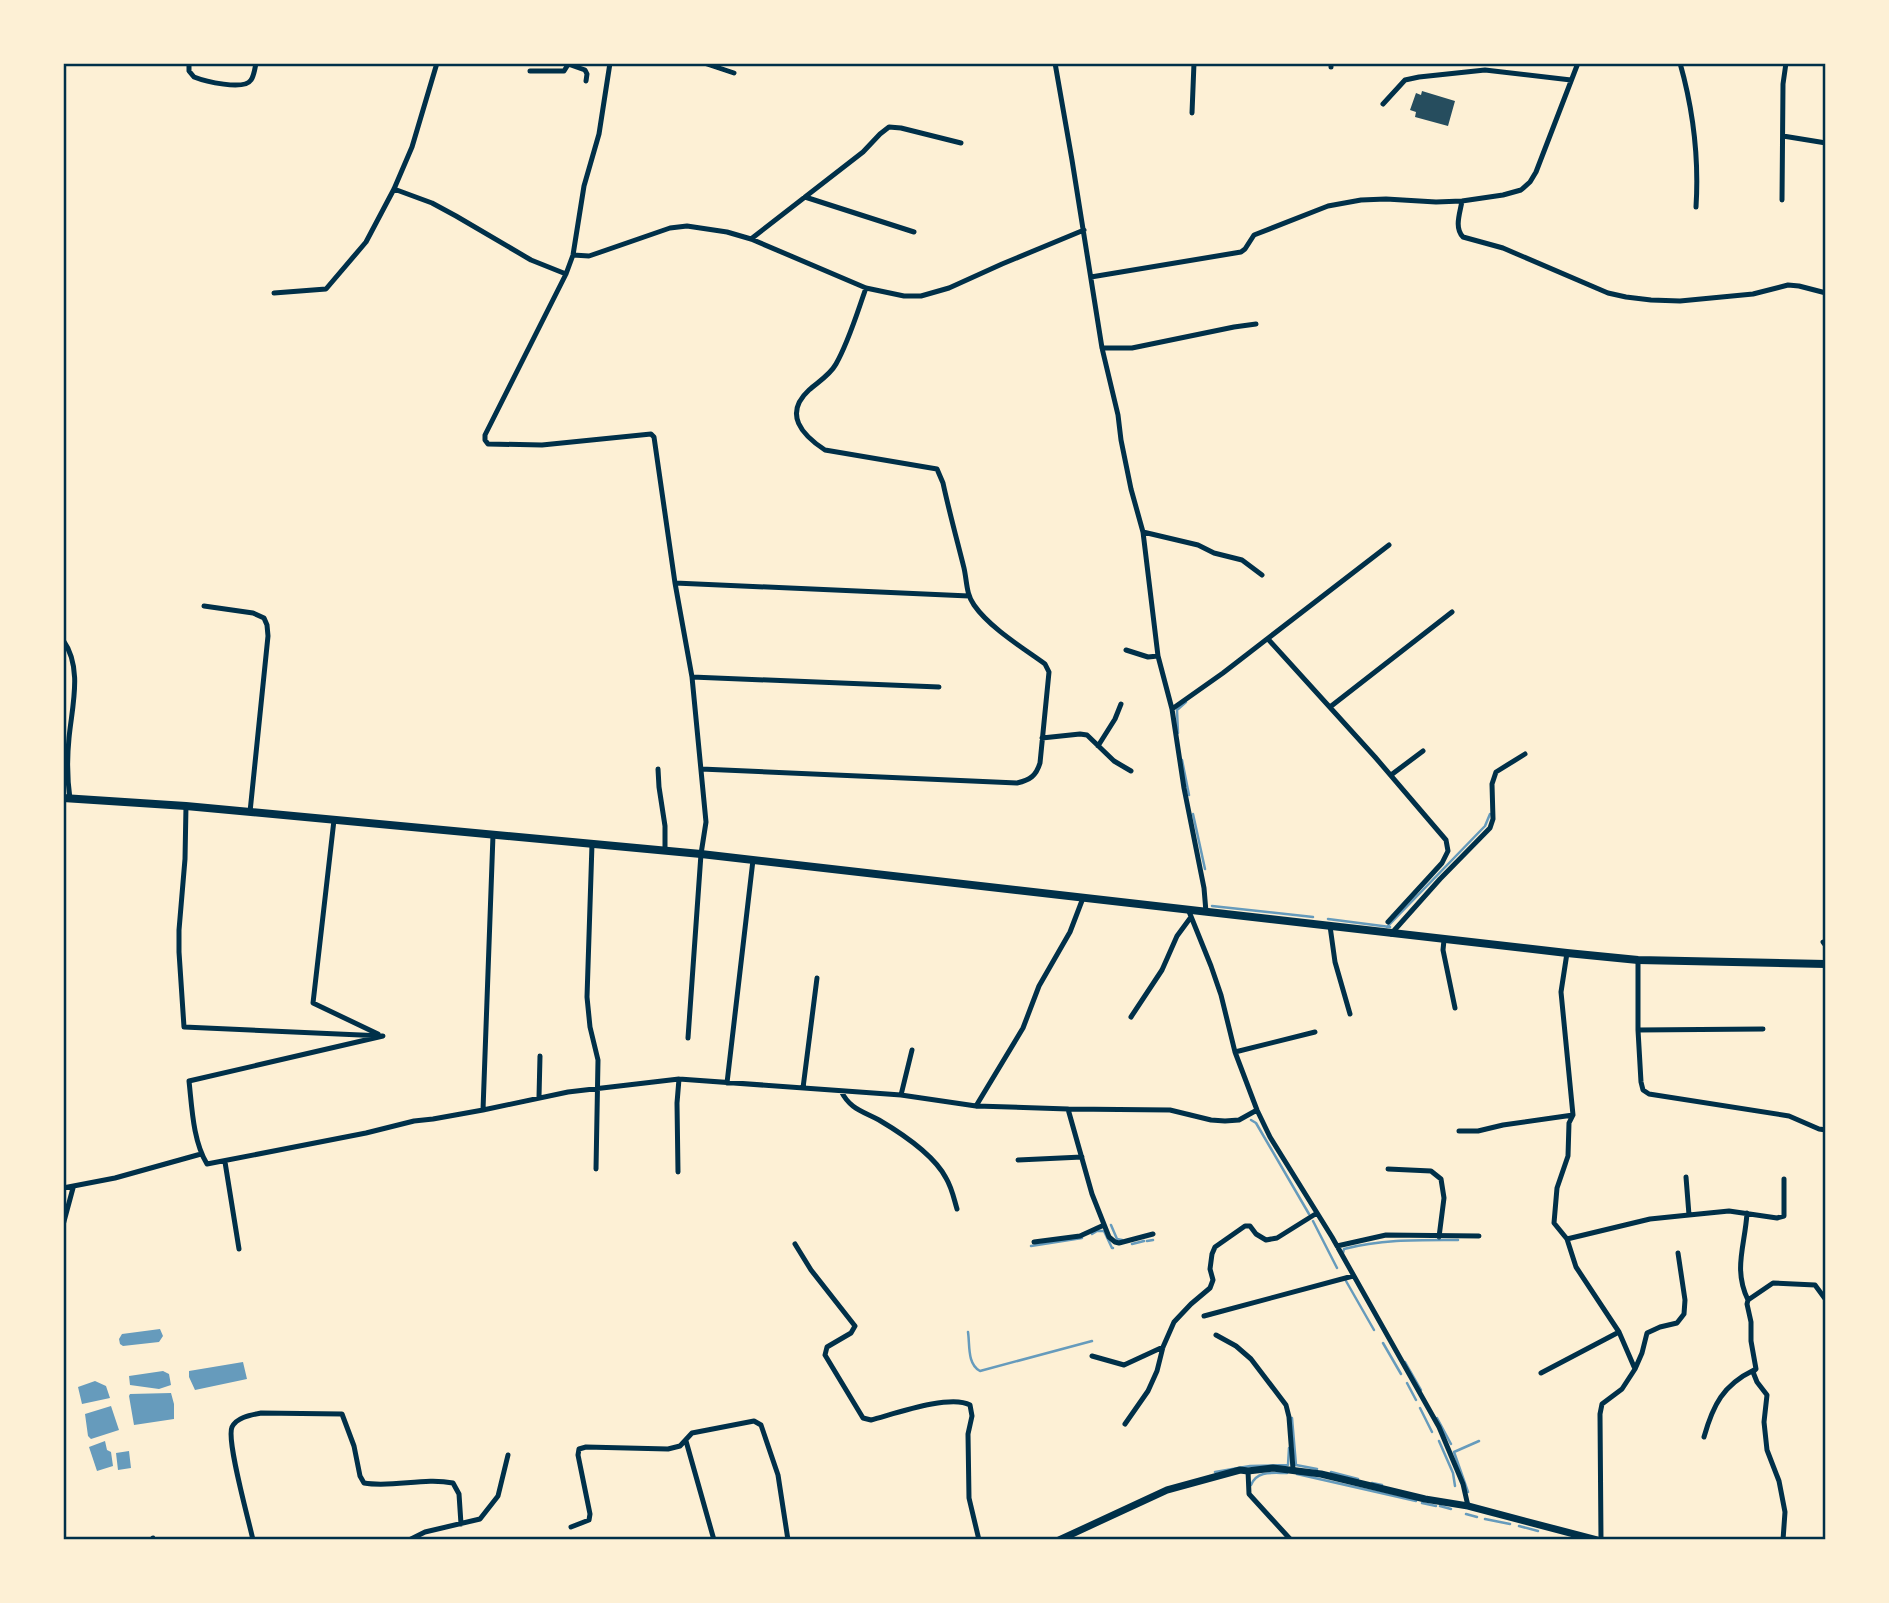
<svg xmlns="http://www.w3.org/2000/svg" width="1889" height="1603" viewBox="0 0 1889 1603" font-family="'Noto Serif',serif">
  <rect width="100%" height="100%" fill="#fdf0d5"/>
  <path fill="#669bbc" d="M160 1329 163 1336 159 1342 123 1346 120 1344 119 1339 122 1334Z
    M243 1362 247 1379 195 1390 189 1377V1371Z
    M163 1371 169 1374 171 1385 159 1389 130 1385 129 1376Z
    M95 1381 106 1386 110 1398 82 1404 78 1387Z
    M171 1393 174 1404V1419L134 1425 129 1396 130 1394Z
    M111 1406 119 1430 91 1439 88 1436 85 1414Z
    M105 1441 107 1450 111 1452 113 1466 97 1471 89 1447Z
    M129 1451 131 1468 118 1470 116 1453Z"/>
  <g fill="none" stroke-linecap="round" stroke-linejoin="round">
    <path stroke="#669bbc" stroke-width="2.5" d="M1178 733 1177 710 1186 702
      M1182 760 1189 795
      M1193 814 1205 869
      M1212 906 1313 917
      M1328 919 1390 927
      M1387 927 1485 826 1490 814
      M1251 1120 1256 1123 1309 1214
      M1313 1221 1337 1268
      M1111 1225 1117 1239 1122 1240
      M1092 1234 1097 1231H1104L1112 1248H1113
      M1147 1241 1153 1240
      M1132 1244 1144 1241
      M1031 1246 1082 1238
      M1343 1253 1344 1249C1382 1239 1420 1240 1458 1240
      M1346 1281 1374 1330
      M968 1332C970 1345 967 1364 980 1371L1092 1341
      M1383 1343 1401 1374
      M1405 1362 1421 1390
      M1407 1383 1416 1400
      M1420 1408 1432 1432
      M1292 1418 1296 1465 1317 1469
      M1437 1418 1451 1444
      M1439 1441 1453 1473 1455 1486
      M1215 1472 1250 1466 1288 1465 1289 1448
      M1331 1472 1358 1479
      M1297 1474 1416 1501
      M1372 1483 1382 1485
      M1251 1485C1257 1470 1273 1473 1287 1473
      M1468 1492 1454 1452 1479 1441
      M1422 1503 1436 1506
      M1440 1506 1451 1509
      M1466 1514 1477 1517
      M1485 1519 1510 1524
      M1519 1526 1538 1531"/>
  </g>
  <path fill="#264d5e" d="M1422 91 1455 101 1448 126 1415 117 1416 112 1410 110 1416 93 1421 95Z"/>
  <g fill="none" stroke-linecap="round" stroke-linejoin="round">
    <path stroke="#003049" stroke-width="5" d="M189 63V71L194 77C204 81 244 91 251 80 254 76 255 68 256 63
      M610 63 599 134 584 186 573 255 566 274 485 435V440L488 444 542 445 651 434 654 437 675 583 692 677 706 822 701 854 688 1038
      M704 63 734 73
      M1055 63 1072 160 1102 348 1118 415 1121 440 1131 489 1143 532 1158 656 1172 709 1184 788 1204 888 1206 912
      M1680 63C1693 109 1699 159 1696 207
      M568 64 585 70 587 74 586 81
      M1331 67V63
      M530 71H564L569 63
      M1383 104 1405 80 1419 77 1485 70 1571 80
      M1192 113 1194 63
      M1783 136 1826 143
      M394 189 432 203 456 216 531 260 566 274
      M805 197 914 232
      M1782 200 1783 84 1786 63
      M1462 201C1460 213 1454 228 1463 237L1503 248 1608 293 1626 297 1651 300 1680 301 1753 294 1788 285 1799 286 1826 293
      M751 239 863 152 880 134 889 127 901 128 961 143
      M573 255 589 256 670 228 687 226 727 232 751 239 866 288 904 296H921L949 288 1002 264 1084 230
      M1091 277 1241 252 1245 249 1254 235 1328 206 1361 200 1386 199 1436 202 1462 201 1503 195 1521 190 1530 182 1536 172 1578 63
      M274 293 326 289 366 242 394 189 412 147 437 63
      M1102 348H1132L1234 327 1256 324
      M1143 532 1198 545 1214 553 1242 560 1262 575
      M675 583 969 596
      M204 606 253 613 264 618 267 625 268 636 250 812
      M1268 639 1375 757 1446 840 1448 851 1442 863 1388 922
      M63 640C83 668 72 706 69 738 67 758 67 778 70 799
      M1126 650 1148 657 1158 656
      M692 677 939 687
      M1330 707 1452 612
      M1172 709 1223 673 1389 545
      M1042 738 1080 734 1087 735 1114 761 1131 771
      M1098 746 1115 719 1121 704
      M658 769 659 787 665 826V851
      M701 769 1017 783C1030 780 1036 776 1040 763L1049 672 1045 664C1023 648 990 628 974 605 966 594 967 581 964 568 957 540 949 511 943 483L937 469 825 450C802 435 783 414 809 390 818 382 830 375 836 364 849 341 857 313 866 288
      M1391 775 1423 751
      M186 806 185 859 179 930V952L184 1027 383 1036 189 1081C192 1108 193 1141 207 1164L366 1133 414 1121 433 1119 483 1110 568 1092 679 1079 901 1095 976 1106 1068 1109 1170 1110 1211 1120 1225 1121 1239 1120 1257 1110
      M334 820 313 1003 378 1034
      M592 844 587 997 590 1027 598 1060 596 1169
      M1188 909 1211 966 1221 995 1235 1052 1257 1110 1270 1137 1332 1237 1439 1427 1463 1484 1468 1506
      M1330 926 1335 962 1350 1014
      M1391 934 1440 879 1490 828 1493 819 1492 784 1496 772 1525 754
      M1444 940 1443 950 1455 1008
      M1826 941 1823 942 1826 946
      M1567 953 1561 992 1573 1115 1569 1123 1568 1156 1557 1188 1554 1223 1567 1239 1576 1267 1619 1332 1635 1369 1622 1389 1602 1404 1600 1414 1601 1540
      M1638 960V1030L1641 1082 1643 1090 1649 1094 1789 1116 1819 1129 1826 1130
      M1131 1017 1162 970 1177 936 1191 917
      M1638 1030 1763 1029
      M1235 1052 1315 1032
      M727 1083 753 860
      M803 1088 817 978
      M841 1091C850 1109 862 1111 879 1120 901 1133 934 1155 946 1178 952 1188 954 1199 957 1209
      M901 1095 912 1050
      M539 1097 540 1056
      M976 1106 1023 1028 1039 986 1070 932 1083 898
      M1068 1109 1092 1194 1109 1237 1115 1242 1119 1243 1153 1234
      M483 1110 493 835
      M1459 1131H1478L1503 1125 1573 1115
      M1018 1160 1082 1157
      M225 1162 239 1249
      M1388 1169 1431 1171 1441 1179 1444 1198 1439 1237
      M678 1172 677 1103 679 1079
      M63 1188 115 1178 201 1154
      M1747 1213C1745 1246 1733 1269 1748 1300L1747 1304 1751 1322V1341L1756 1369 1753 1372 1757 1382 1767 1395 1764 1422 1767 1450 1779 1481 1785 1512 1783 1540
      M1689 1215 1729 1211 1777 1218 1784 1216V1179
      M63 1225 73 1188
      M1567 1239 1650 1219 1689 1215 1686 1177
      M1034 1242 1080 1236 1104 1225
      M795 1244 811 1270 855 1326 851 1333 827 1347 825 1355 863 1418 871 1420C894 1414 950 1394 970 1405L972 1416 968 1434 969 1498 979 1540
      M1337 1246 1386 1235 1479 1236
      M1748 1300 1773 1283 1815 1285 1826 1300
      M1204 1316 1353 1276
      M1216 1335 1236 1346 1251 1359 1286 1405 1289 1417 1293 1469
      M1092 1356 1124 1365 1163 1347
      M1635 1369 1642 1353 1647 1333 1660 1327 1677 1323 1684 1314 1685 1300 1678 1253
      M1541 1373 1619 1332
      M1125 1424 1148 1391 1157 1371 1163 1347 1174 1322 1191 1304 1210 1288 1213 1280 1210 1269 1212 1254 1215 1247 1245 1226H1250L1256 1234 1266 1240 1277 1238 1317 1213
      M1704 1437C1713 1405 1723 1385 1754 1370
      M686 1441 714 1540
      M1248 1471 1249 1494 1291 1540
      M571 1527 589 1520 590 1514 578 1455 579 1449 586 1447 668 1449 680 1446 692 1433 754 1421 761 1425 778 1475 788 1540
      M153 1538 154 1540
      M253 1540C249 1521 226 1440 232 1427 237 1417 251 1415 261 1413L342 1414 354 1446 360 1476 364 1483C393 1488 424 1477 453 1483L459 1494 461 1524
      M409 1540 425 1532 480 1519 498 1496 508 1455"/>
    <path stroke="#003049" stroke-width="7" d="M1059 1540 1167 1490 1240 1470 1248 1471 1273 1468 1321 1474 1425 1499 1468 1506 1597 1540"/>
    <path stroke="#003049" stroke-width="8" d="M63 798 186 806 701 854 1567 953 1638 960 1826 964"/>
  </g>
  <rect width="1889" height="1603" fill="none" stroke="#fdf0d5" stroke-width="130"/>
  <rect x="65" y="65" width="1759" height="1473" fill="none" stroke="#003049" stroke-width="2.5"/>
</svg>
